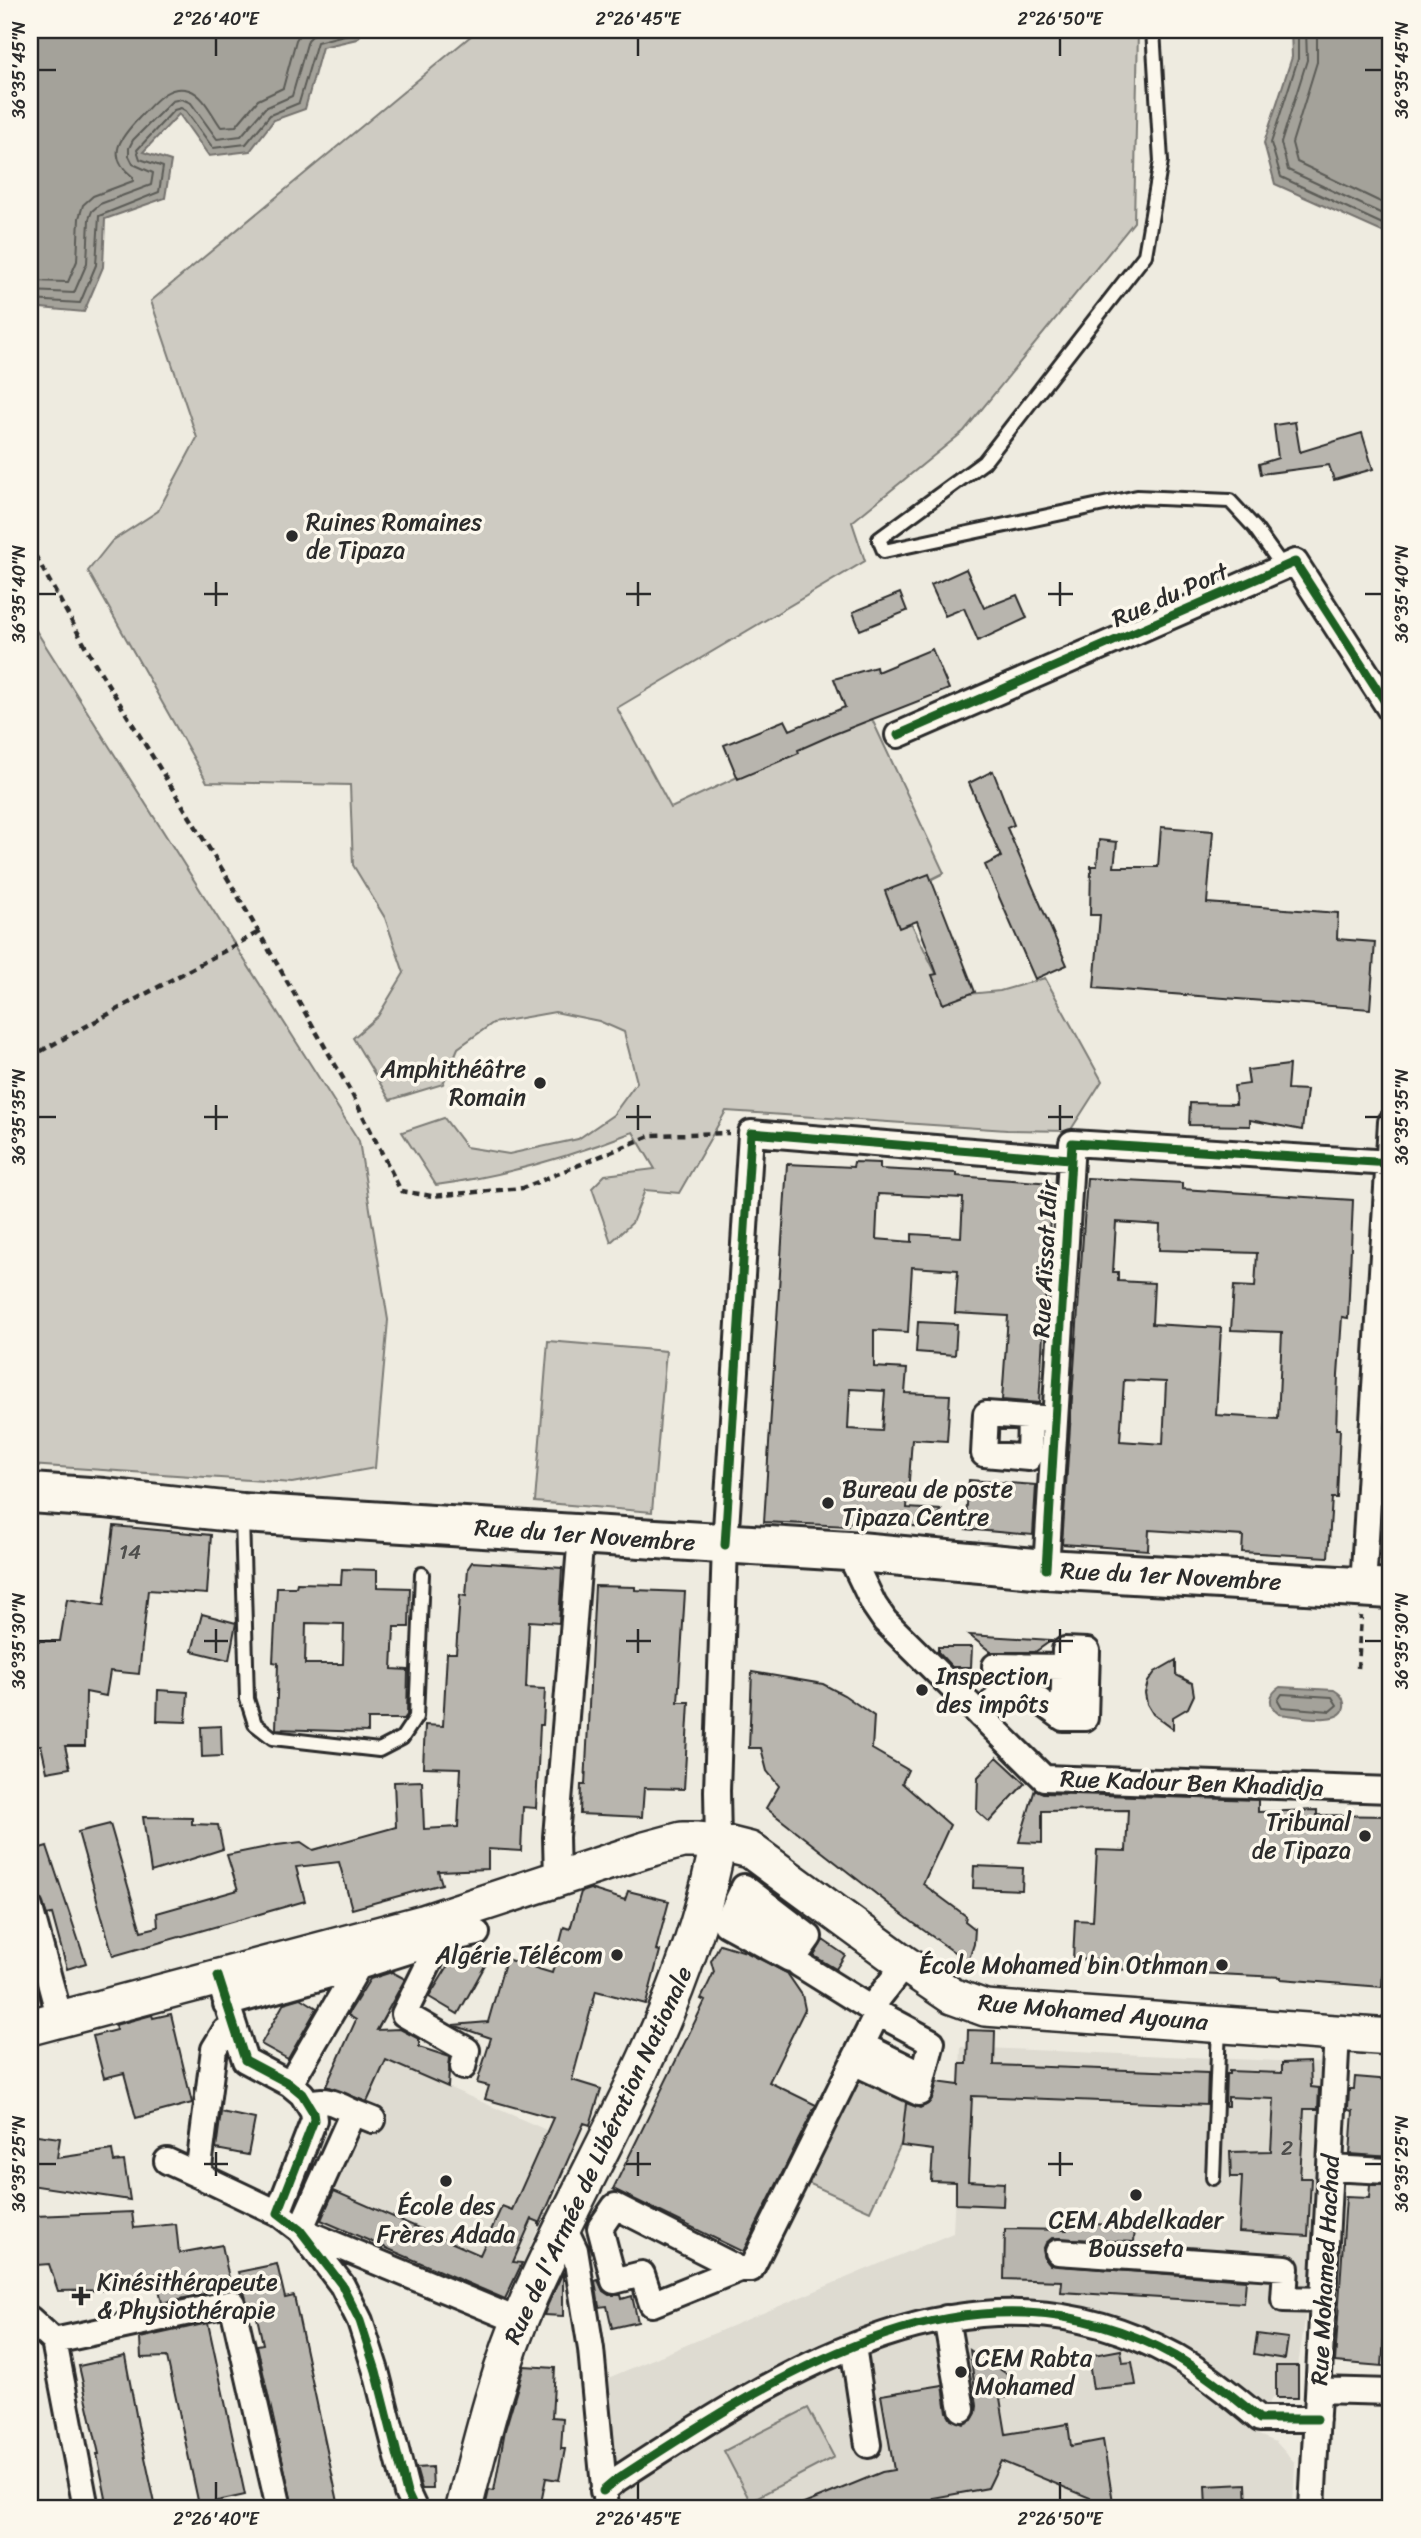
<svg xmlns="http://www.w3.org/2000/svg" width="1421" height="2538" viewBox="0 0 1421 2538" font-family="Sriracha,sans-serif">
  <rect width="100%" height="100%" fill="#eeebe0"/>
  <filter id="ink" filterUnits="userSpaceOnUse"><feTurbulence type="fractalNoise" baseFrequency=".0143" numOctaves="2"/><feDisplacementMap in="SourceGraphic" scale="14" xChannelSelector="R" yChannelSelector="G"/><feConvolveMatrix kernelMatrix="1 2 1 2 8 2 1 2 1" color-interpolation-filters="sRGB"/></filter>
  <g filter="url(#ink)">
    <path fill="#dedbd1" d="M345 2042 576 2143 505 2303 316 2220 365 2108 324 2090Z
      M961 2047 1323 2063 1311 2280 1298 2366V2398H1272L1254 2433 1276 2442 1295 2463 1293 2508H618L608 2378 953 2233Z"/>
    <path fill="#cecbc2" stroke="#7c7b76" stroke-width="2" d="M478 30H1138L1134 222 964 431 852 522 865 561 617 708 671 808 870 715 944 873 898 896 947 996 1000 991 1045 978 1102 1081 1070 1131 1007 1130 726 1111 679 1193 645 1190 632 1223 611 1242 592 1188 605 1175 655 1169 633 1132C569 1157 504 1176 436 1185L402 1132 444 1118 466 1147 509 1154 578 1139 613 1115 637 1082 624 1032 599 1021 555 1012 493 1023 458 1048 443 1084 390 1100 353 1038 378 1016 404 973 385 918 353 865 350 785 207 782 88 571 112 541 158 511 197 438 151 301Z
      M30 621 359 1141 388 1320 375 1468 292 1483 30 1465Z
      M548 1341 666 1351 652 1512 535 1502Z
      M858 2074 920 2103 870 2211 808 2183Z
      M808 2408 834 2457 750 2501 724 2451Z"/>
    <path fill="#a4a29a" stroke="#74726e" stroke-width="2" d="M30 30H364L357 39 322 47 305 109 274 120 250 151 209 156 179 114 143 152 171 161 165 198 105 219 103 267 84 312 30 307Z
      M1291 30H1391V236L1275 184 1264 143 1292 57Z
      M1280 1687 1334 1690C1339 1693 1343 1696 1344 1703 1348 1728 1293 1715 1279 1714 1268 1706 1268 1694 1280 1687Z"/>
    <g fill="none" stroke-linecap="round" stroke-linejoin="round">
      <path stroke="#5b5b57" stroke-width="2" d="M1298 30V59L1271 143 1281 177 1391 228
        M1306 30 1307 60 1281 143 1288 170 1391 218
        M1317 30V62L1292 143 1297 162 1391 207
        M30 281 68 282 77 261 79 218 83 205 93 196 133 181V177C105 156 120 138 139 118 152 105 167 83 189 90 204 95 212 115 221 127L236 126 258 100 283 88 296 40 302 30
        M30 291 74 293 87 263 89 219 92 211 100 204 151 185 153 173 133 164 129 156V148L133 140 172 101 182 99 191 103 217 139 241 136 265 108 292 96 308 40 315 33 327 30
        M30 300 80 303 96 265 99 216 159 192 163 167 140 159 137 150 174 110 181 108 186 111 213 148 246 144 270 115 299 103 317 42 352 33 356 30
        M1282 1694 1332 1697 1337 1705 1330 1711 1282 1707 1278 1700Z"/>
    </g>
    <path fill="#b8b5ae" stroke="#2b2b2b" stroke-width="2" fill-rule="evenodd" d="M1295 422 1300 452 1362 433 1373 469 1334 480 1329 465 1261 474 1259 464 1278 458 1274 425Z
      M966 569 984 608 1017 595 1027 618 978 641 964 608 945 616 931 585Z
      M900 593 907 611 860 630 853 612Z
      M932 649 949 689 832 735 798 750 799 753 738 779 724 745 785 720 790 730 845 707 834 679 876 667 877 672Z
      M993 771 1014 825 1007 828 1067 965 1035 979 985 865 1001 857 969 783Z
      M1161 827 1213 831 1207 903 1338 913 1337 939 1375 942 1370 1009 1094 988 1100 915H1090L1091 866H1097L1099 840 1117 842 1114 867H1158Z
      M929 874 975 992 943 1004 932 975 937 974 917 921 899 928 885 891Z
      M1289 1065 1287 1089 1307 1090 1302 1130 1250 1120V1126L1189 1125 1190 1103 1236 1104 1234 1086 1249 1084 1247 1070Z
      M854 1162 880 1163V1169L957 1173V1176L1052 1183 1039 1403 1002 1400 1008 1316 955 1313 958 1270 912 1267 908 1332 874 1330V1367L907 1369 905 1393 950 1395 947 1441 912 1439 907 1508 941 1510 927 1527 848 1522V1526L764 1522 787 1164 853 1167ZM878 1194 963 1198 961 1237 912 1234V1242L876 1239ZM850 1389 885 1391 882 1431 848 1429Z
      M1087 1178 1182 1183V1189L1353 1200 1348 1318 1342 1317 1338 1375 1336 1429H1340L1337 1498H1332L1328 1557 1242 1552 1243 1536 1149 1530 1148 1550 1062 1544ZM1116 1222 1160 1225 1159 1250 1257 1253 1255 1287 1234 1286 1231 1330 1282 1332 1278 1419 1216 1415 1221 1328 1152 1324 1154 1283 1118 1281V1272H1113ZM1124 1380 1166 1382 1163 1444 1120 1441Z
      M918 1322 957 1324 955 1355 916 1352Z
      M969 1480 1036 1485 1033 1535 965 1529Z
      M114 1526 211 1535 207 1594 148 1590 139 1674 110 1671 106 1696 86 1692 85 1746H65L70 1768 47 1772 41 1745H30V1708H33L35 1641H60L67 1599 104 1605Z
      M472 1562 562 1568 559 1623 529 1621 526 1688 545 1689 543 1725H540L536 1808 523 1807 521 1851 488 1849V1869L438 1871 442 1884 352 1909 339 1862 296 1867 305 1901 113 1956 78 1832 110 1824 141 1931 158 1927 157 1913 238 1890 227 1855 277 1845 301 1842 313 1850 396 1827 394 1782 422 1781 424 1829 458 1827 461 1768 423 1767 425 1725 443 1726 447 1653H456L460 1595 466 1596 468 1568Z
      M342 1569 377 1570V1587L410 1588 409 1627H394L392 1669 408 1670 407 1715 404 1719H368V1732L276 1729 278 1663 273 1662 277 1587H296L297 1583 341 1584ZM306 1623 344 1624 343 1664H305Z
      M595 1586 635 1587V1590L685 1592 678 1702H689L684 1789 644 1788 642 1817 580 1814 581 1785H585Z
      M202 1614 236 1623 229 1660 192 1651Z
      M969 1635 1052 1640 1035 1652H991Z
      M938 1647H972L971 1667H952L938 1652Z
      M1176 1660V1675L1192 1683 1194 1695 1188 1708 1173 1717V1729L1153 1714 1147 1704 1145 1693 1148 1682 1155 1672Z
      M752 1672 823 1684 844 1695 874 1716 872 1749 908 1770 902 1783 950 1825 923 1884 966 1916 965 1921 975 1929 974 1944 968 1962 912 1922 766 1808 779 1786 767 1771 761 1748H749Z
      M158 1690 188 1692 186 1722 157 1721Z
      M221 1726 222 1756 202 1757 201 1727Z
      M997 1757 1025 1783 989 1822 977 1811 978 1777Z
      M1035 1789 1043 1793 1258 1800V1812L1317 1810V1815L1390 1816 1389 1871 1382 1987 1281 1979V1977L1113 1969V1961L1073 1959 1075 1920 1093 1921 1097 1850 1126 1851 1128 1810 1042 1811V1843L1019 1842Z
      M143 1817 192 1818V1824L218 1825 223 1849 151 1872Z
      M47 1846 86 1963 67 1969 52 1914 47 1915 40 1897 30 1894V1851Z
      M974 1866 1023 1868 1022 1890 973 1888Z
      M590 1889 625 1900 628 1891 669 1901 656 1950 660 1951 646 2004 596 1991 572 2080 601 2089 590 2125 584 2123 539 2226V2222L532 2219 513 2262 522 2263 505 2299 321 2220 334 2191 480 2255 502 2206 512 2210 553 2118 485 2099 489 2086 477 2083 491 2038 453 2025 488 2022 506 1959 552 1973 564 1927 570 1929 581 1892Z
      M823 1940 845 1955 836 1969 814 1956Z
      M720 1944 746 1952 787 1973 802 1995 805 2009 769 2082 816 2105 743 2252 613 2189 705 2001 701 1999 714 1972 711 1961Z
      M467 1950 487 1962 458 2014 429 1997 456 1953Z
      M392 1972 405 1979 377 2030 400 2029 419 2039V2047L450 2057 448 2087 386 2060 367 2102 326 2086 356 2020 348 2015 350 2011 370 1979Z
      M301 1998 317 2008 288 2059 261 2044 284 2003Z
      M171 2014 192 2103 136 2118 124 2073 104 2078 93 2036 116 2030 115 2025 152 2015 153 2018Z
      M968 2030 995 2031 994 2065 1208 2073 1207 2105 972 2096 968 2181 1004 2183 1003 2206 956 2204V2182L931 2181 933 2150 901 2146 906 2103 920 2108 928 2104 933 2097 937 2082 959 2085 960 2064H967Z
      M1310 2062 1311 2087 1319 2088 1318 2109H1304L1300 2178H1311L1308 2236 1239 2232 1242 2177H1231L1230 2152 1271 2151 1274 2099 1228 2097V2106H1225L1226 2074H1229V2071L1282 2073V2063Z
      M1355 2077 1391 2080V2157L1350 2154 1353 2111 1348 2110 1349 2089H1354Z
      M221 2112 255 2119 248 2155 216 2149Z
      M30 2134 60 2138 57 2158 112 2150 114 2162 124 2161 130 2200 30 2185Z
      M1370 2185H1391V2239L1382 2366 1335 2362 1346 2197 1369 2198Z
      M132 2212 134 2228 176 2224 179 2253 222 2245 231 2288 162 2303 156 2274 109 2275V2290L58 2291 49 2264 37 2265 35 2216Z
      M1068 2222 1135 2227 1134 2242 1052 2238 1046 2243 1043 2250 1045 2259 1050 2265 1246 2280 1244 2303 1061 2292 1062 2281 1004 2279 1005 2229 1067 2230Z
      M277 2264 285 2298 294 2296 338 2502 311 2508H293L257 2345 263 2344 254 2304 248 2305 238 2272Z
      M563 2272V2316L544 2315 548 2304Z
      M598 2280 603 2291 609 2295H621L622 2299 632 2296 638 2322 612 2328 607 2306 599 2307 595 2281Z
      M208 2323 245 2495 199 2505 167 2357 141 2358 140 2338Z
      M1257 2334 1288 2338 1285 2359 1254 2354Z
      M970 2350 1038 2394 1000 2398 1006 2434 1068 2424 1071 2446 1103 2440 1114 2508 1001 2461 988 2488 933 2498 935 2508H794L882 2472 894 2470 881 2395 943 2385 947 2412 951 2419 964 2424 972 2420 976 2413 977 2406Z
      M1121 2350 1123 2363 1132 2362 1136 2385 1093 2389 1088 2356Z
      M125 2356 138 2425 156 2508H108L97 2454H99L79 2366Z
      M524 2366 555 2368 552 2417 563 2418 561 2449H565L559 2480 546 2478 540 2508H485L489 2490 494 2491 505 2430Z
      M1276 2366H1298V2398H1276Z
      M432 2467 433 2489H422L416 2468Z
      M1246 2484 1247 2508H1206L1205 2486Z"/>
    <g fill="none" stroke-linecap="round" stroke-linejoin="round">
      <defs>
        <path id="lane" d="M1153 30 1161 161 1145 255 984 462 879 539 884 551 1137 497 1230 501 1255 528 1283 567
          M242 1517 247 1699 255 1724 273 1738 379 1750 402 1738 416 1717 422 1574
          M1213 2178 1219 2027"/>
        <path id="street" d="M898 735 1295 562 1391 711
          M1030 1417 1029 1458 984 1454 986 1414 1055 1419
          M848 1551 874 1605 885 1621 1044 1778 1391 1790
          M1046 1569 1072 1143 1391 1163
          M1363 1587 1391 1122
          M1022 1666 1011 1680 995 1666 1065 1667
          M981 1716 1011 1680 1063 1718H1085L1087 1651 1065 1650 1063 1718
          M718 1842 717 1791 725 1545 751 1133 1070 1159
          M557 1880 556 1837 581 1535
          M735 1905 790 1940 794 1958 790 1959 726 1924 744 1887 809 1937 794 1958 799 1964 876 2012 932 2042 919 2093 853 2062
          M30 1908 60 2019
          M440 1941 404 2014 467 2050 463 2067
          M218 1976 245 2060 290 2084 302 2094 313 2112 314 2120 278 2213 300 2230 342 2285 360 2321 376 2371 407 2493 414 2508
          M226 2004 358 1967
          M234 2026 225 2031 214 2049 198 2175 278 2213
          M862 2045 923 2075
          M290 2084 358 1967 440 1941 477 1933
          M310 2103C326 2097 338 2105 353 2112L300 2230 519 2321
          M353 2112 373 2120
          M167 2161 198 2175
          M1330 2168 1387 2171
          M563 2225 575 2250 591 2349 606 2508
          M1058 2252 1286 2268 1284 2299 1323 2300
          M739 2269 615 2206 600 2228 614 2281 642 2274 652 2304 739 2269H751L875 2018 877 2000 905 1964
          M946 2318 962 2409
          M30 2319 54 2341 232 2303 279 2508
          M54 2341 86 2508
          M853 2346 868 2445
          M1319 2390 1391 2392
          M603 2491 616 2480C784 2370 973 2245 1175 2356 1206 2374 1233 2396 1260 2419H1317
          M1312 2508 1337 2033"/>
        <path id="secondary" d="M30 2027 423 1923 645 1850 682 1840H696L718 1842 750 1850 905 1964 952 1996 985 2008 1391 2037
          M464 2508C482 2436 500 2364 530 2296 599 2142 687 2011 718 1842"/>
        <path id="primary" d="M30 1493 104 1498 242 1513 848 1551 1046 1569 1391 1589"/>
      </defs>
      <use href="#lane" stroke="#2b2b2b" stroke-width="18"/>
      <use href="#street" stroke="#2b2b2b" stroke-width="30"/>
      <use href="#secondary" stroke="#2b2b2b" stroke-width="40"/>
      <use href="#primary" stroke="#2b2b2b" stroke-width="44"/>
      <path stroke="#2b2b2b" stroke-width="4.5" stroke-dasharray="7 5" stroke-linecap="butt" d="M30 546 93 660 228 879 351 1092 401 1191 432 1196 523 1188 652 1135 729 1133
        M30 1057 259 932
        M1358 1668 1361 1616"/>
      <use href="#lane" stroke="#fbf7ec" stroke-width="12"/>
      <use href="#street" stroke="#fbf7ec" stroke-width="24"/>
      <use href="#secondary" stroke="#fbf7ec" stroke-width="35"/>
      <use href="#primary" stroke="#fbf7ec" stroke-width="38"/>
      <defs>
        <path id="cycleway" d="M898 735 1295 562 1391 711
          M725 1545 751 1133 1070 1159
          M1046 1569 1072 1143 1391 1163
          M218 1976 245 2060 290 2084 302 2094 313 2112 314 2120 278 2213 300 2230 342 2285 360 2321 376 2371 407 2493 414 2508
          M603 2491 616 2480C784 2370 973 2245 1175 2356 1206 2374 1233 2396 1260 2419H1317"/>
      </defs>
      <use href="#cycleway" stroke="#fbf7ec" stroke-width="13"/>
      <use href="#cycleway" stroke="#1b5e20" stroke-width="9"/>
    </g>
  </g>
  <path fill="none" stroke="#2b2b2b" stroke-width="2.5" d="M216 38V56M638 38V56M1060 38V56M38 70H56M1365 70H1382M216 582V606M638 582V606M1060 582V606M38 594H56M204 594H228M626 594H651M1048 594H1073M1365 594H1382M216 1105V1130M638 1105V1130M1060 1105V1130M38 1117H56M204 1117H228M626 1117H651M1048 1117H1073M1365 1117H1382M216 1629V1653M638 1629V1653M1060 1629V1653M38 1641H56M204 1641H228M626 1641H651M1048 1641H1073M1365 1641H1382M216 2152V2176M638 2152V2176M1060 2152V2176M38 2164H56M204 2164H228M626 2164H651M1048 2164H1073M1365 2164H1382M216 2482V2500M638 2482V2500M1060 2482V2500"/>
  <g fill="#2b2b2b" stroke="#fbf7ec" stroke-width="2.5">
    <circle cx="292" cy="536" r="7"/>
    <circle cx="540" cy="1083" r="7"/>
    <circle cx="828" cy="1503" r="7"/>
    <circle cx="922" cy="1690" r="7"/>
    <circle cx="1365" cy="1836" r="7"/>
    <circle cx="617" cy="1955" r="7"/>
    <circle cx="1222" cy="1965" r="7"/>
    <circle cx="446" cy="2181" r="7"/>
    <circle cx="1136" cy="2195" r="7"/>
    <path d="M77.5 2285.5h7v7h7v7h-7v7h-7v-7h-7v-7h7z"/>
    <circle cx="961" cy="2372" r="7"/>
  </g>
  <g text-anchor="middle" stroke-width="7" stroke-linejoin="round" paint-order="stroke">
    <g font-size="21" fill="#4e4e4c">
      <text x="130" y="1559">14</text>
      <text x="1287" y="2155">2</text>
    </g>
    <g font-size="24" fill="#2b2b2b" stroke="#fbf7ec" text-anchor="start">
      <text x="306" y="530">Ruines Romaines<tspan x="306" dy="28">de Tipaza</tspan></text>
      <text x="526" y="1077" text-anchor="end">Amphithéâtre<tspan x="526" dy="28">Romain</tspan></text>
      <text x="842" y="1497">Bureau de poste<tspan x="842" dy="28">Tipaza Centre</tspan></text>
      <text x="936" y="1684">Inspection<tspan x="936" dy="28">des impôts</tspan></text>
      <text x="1351" y="1830" text-anchor="end">Tribunal<tspan x="1351" dy="28">de Tipaza</tspan></text>
      <text x="603" y="1963" text-anchor="end">Algérie Télécom</text>
      <text x="1208" y="1973" text-anchor="end">École Mohamed bin Othman</text>
      <text x="446" y="2214" text-anchor="middle">École des<tspan x="446" dy="28">Frères Adada</tspan></text>
      <text x="1136" y="2228" text-anchor="middle">CEM Abdelkader<tspan x="1136" dy="28">Bousseta</tspan></text>
      <text x="97" y="2290">Kinésithérapeute<tspan x="97" dy="28">&amp; Physiothérapie</tspan></text>
      <text x="975" y="2366">CEM Rabta<tspan x="975" dy="28">Mohamed</tspan></text>
    </g>
    <g font-size="24" fill="#2b2b2b" stroke="#fbf7ec">
      <text transform="translate(1170 595) rotate(-24)" y="8">Rue du Port</text>
      <text transform="translate(1045 1259) rotate(-87)" y="8">Rue Aïssat Idir</text>
      <text transform="translate(585 1535) rotate(4)" y="8">Rue du 1er Novembre</text>
      <text transform="translate(1171 1576) rotate(3)" y="8">Rue du 1er Novembre</text>
      <text transform="translate(1192 1783) rotate(2)" y="8">Rue Kadour Ben Khadidja</text>
      <text transform="translate(1093 2012) rotate(5)" y="8">Rue Mohamed Ayouna</text>
      <text transform="translate(598 2155) rotate(-65)" y="8">Rue de l'Armée de Libération Nationale</text>
      <text transform="translate(1325 2270) rotate(-87)" y="8">Rue Mohamed Hachad</text>
    </g>
  </g>
  <rect width="1421" height="2538" fill="none" stroke="#fbf7ec" stroke-width="77"/>
  <rect x="38" y="38" width="1344" height="2462" fill="none" stroke="#2b2b2b" stroke-width="2.5"/>
  <g font-size="18" text-anchor="middle" fill="#2b2b2b">
    <text x="216" y="25">2°26'40"E</text>
    <text x="638" y="25">2°26'45"E</text>
    <text x="1060" y="25">2°26'50"E</text>
    <text transform="translate(19 70) rotate(-90)" y="6">36°35'45"N</text>
    <text transform="translate(1402 70) rotate(-90)" y="6">36°35'45"N</text>
    <text transform="translate(19 594) rotate(-90)" y="6">36°35'40"N</text>
    <text transform="translate(1402 594) rotate(-90)" y="6">36°35'40"N</text>
    <text transform="translate(19 1117) rotate(-90)" y="6">36°35'35"N</text>
    <text transform="translate(1402 1117) rotate(-90)" y="6">36°35'35"N</text>
    <text transform="translate(19 1641) rotate(-90)" y="6">36°35'30"N</text>
    <text transform="translate(1402 1641) rotate(-90)" y="6">36°35'30"N</text>
    <text transform="translate(19 2164) rotate(-90)" y="6">36°35'25"N</text>
    <text transform="translate(1402 2164) rotate(-90)" y="6">36°35'25"N</text>
    <text x="216" y="2525">2°26'40"E</text>
    <text x="638" y="2525">2°26'45"E</text>
    <text x="1060" y="2525">2°26'50"E</text>
  </g>
</svg>
